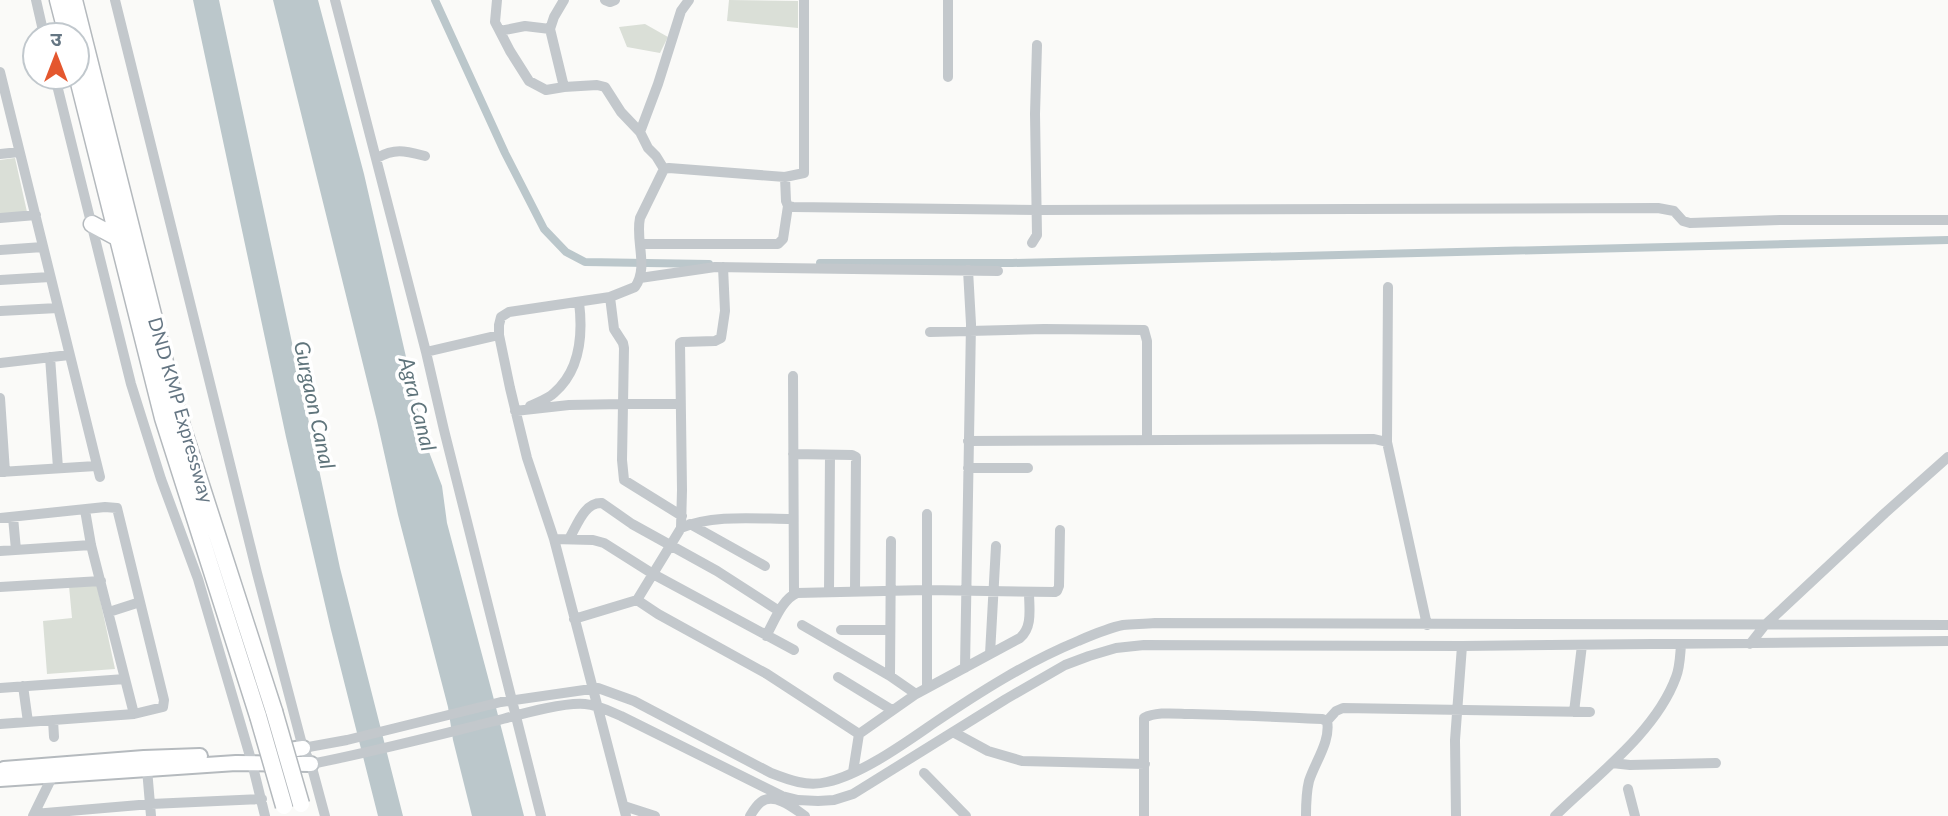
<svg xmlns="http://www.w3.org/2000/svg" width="1948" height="816" viewBox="0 0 1948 816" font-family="Lato,'Noto Sans Devanagari',sans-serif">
  <rect width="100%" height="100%" fill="#fafaf8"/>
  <path fill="#dadfd7" d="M729 0 798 1V28L727 21Z
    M645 24 668 37 660 53 627 47 619 27Z
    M15 158 27 212 0 214V160Z
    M97 585 115 669 47 674 43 621 72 618 69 586Z"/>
  <path fill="#bbc7cb" d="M193 0H219L340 568 403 816H378L331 630 286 437Z
    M273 0H318L364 174 426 444 442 486 447 523 493 696 524 816H472L453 740 448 707 398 515 377 421Z"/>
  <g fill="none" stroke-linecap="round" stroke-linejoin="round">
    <path stroke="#bbc7cb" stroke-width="8" d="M435 0 505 153 544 229 566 252 585 262 709 264
      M820 263H1012L1948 240"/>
    <defs>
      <path id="major" d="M276 752 303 748
        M4 769 144 758 200 756
        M0 779 236 763 311 764"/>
      <path id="highway" d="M58 0 67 35
        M74 0 178 414 274 711
        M77 75 163 418 258 716
        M92 224 118 238"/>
    </defs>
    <use href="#major" stroke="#b5babe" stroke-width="18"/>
    <use href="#highway" stroke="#b4b9bd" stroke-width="19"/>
    <path stroke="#c3c8cc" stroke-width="10" d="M36 0 44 35
      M115 0 257 573 303 748 311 764 325 816
      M335 0 426 352 444 430 541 816
      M497 0 495 22 510 51 529 81 546 90 564 87
      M564 0 554 17 550 29 564 87 597 85 605 87 621 112 640 132 648 148 656 156 664 169
      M605 0 610 2 615 0
      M948 0V77
      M500 31 525 26 550 29
      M0 72 100 477
      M55 77 131 384 161 479 198 579 252 763 265 816
      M640 132 658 84 681 11 689 0
      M0 154 19 152
      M377 158C395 148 405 151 425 156
      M785 177 786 201 788 206 793 207 1037 210 1658 208 1674 211 1683 221 1690 223 1780 220H1948
      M0 218 36 215
      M1032 243 1037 235 1035 114 1037 45
      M640 244H778L783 239 788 206
      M0 250 43 247
      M640 278 715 267 998 271
      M0 280 50 277
      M610 297 614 329 623 343 624 348 623 404H680
      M0 311 58 308
      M930 332 1044 329 1144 330 1147 341V440
      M426 352 499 335
      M50 357 58 468
      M0 363 69 355
      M793 376 794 593
      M0 398 5 472
      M530 406C538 402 548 399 554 393 581 370 583 334 579 302
      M515 411 569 405 623 404 622 460 624 480 682 516
      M968 441 1374 439 1387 442 1427 625
      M1387 442 1388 287
      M793 454 852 455 856 457 855 591
      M968 468H1028
      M0 472 96 466
      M85 510 91 545 134 714
      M13 517 16 550
      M0 518 105 507 117 508 164 700 163 707 134 714 0 724
      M690 524 765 566
      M681 528C713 514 758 519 792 519
      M554 539 593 540 604 543 653 574 794 650
      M569 539C577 526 584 502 602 503L632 524 717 571 779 611
      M0 551 91 545
      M0 587 101 581
      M829 592 830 455
      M637 600 658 614 767 674 859 734
      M109 612 140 602
      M574 619 637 600 681 528 682 490 680 343 682 342 715 341 721 338 725 311 723 267
      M802 625 890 676 916 694
      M841 630H890
      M766 636C774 622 782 599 797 593L927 590 1055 592 1057 591 1059 586 1060 530
      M1750 644 1765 625 1885 513 1948 457
      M990 654 996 546
      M965 668 971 324 968 270
      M890 676 891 541
      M838 677 892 710
      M23 686 28 722
      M0 688 125 679
      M927 688V514
      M1574 712 1582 645
      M53 720 54 737
      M1327 721 1336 711 1343 708 1590 712
      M953 732 988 751 1022 761 1145 764
      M303 748 347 740 501 702 598 688 634 701 771 773C789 780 807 787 827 782 862 774 905 743 934 723 980 692 1027 662 1078 641 1092 635 1108 628 1123 625 1133 624 1144 624 1155 623L1948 625
      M1612 763 1630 765 1716 763
      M311 764C373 752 434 736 495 721 518 715 563 702 585 704 598 705 609 711 621 716L782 796 798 800 818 801 834 800 853 794 1006 699 1065 665 1089 656 1116 648 1144 645 1462 646 1948 641
      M147 769 151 816
      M853 772 859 734 916 694 1020 638C1033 627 1029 608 1029 592
      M924 773 966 816
      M1628 789 1635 816
      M624 806 655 816
      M34 814 151 804 262 799
      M33 816 53 775
      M626 816 554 539 527 458 510 388 499 335V325L501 317 509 312 610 297 635 287C649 267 635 241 640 218L664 169 669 168 785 177 804 173V0
      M750 816C753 811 757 805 761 802 774 792 794 808 805 816
      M1144 816V718C1157 711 1177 714 1192 714 1235 715 1279 717 1322 719L1327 721C1331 741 1315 762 1309 781 1306 793 1306 804 1306 816
      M1456 816 1455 740 1462 646
      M1555 816C1596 776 1656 732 1676 677 1680 667 1680 656 1681 645"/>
    <use href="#major" stroke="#fff" stroke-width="14"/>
    <use href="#highway" stroke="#fff" stroke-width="16"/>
    <defs>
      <path id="highway-bridge" d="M274 711 301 804
        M258 716 284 806"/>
    </defs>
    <use href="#highway-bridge" stroke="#b4b9bd" stroke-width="19" stroke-linecap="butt"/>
    <use href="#highway-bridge" stroke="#fff" stroke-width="16"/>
  </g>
  <g text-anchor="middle" stroke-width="7" stroke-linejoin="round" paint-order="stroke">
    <g font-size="19" fill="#657683" stroke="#fff">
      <text transform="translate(181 410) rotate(74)" y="7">DND KMP Expressway</text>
    </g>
    <g font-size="21" font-style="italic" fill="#60757c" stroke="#fff">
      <text transform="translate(417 404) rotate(76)" y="7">Agra Canal</text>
      <text transform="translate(314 405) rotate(78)" y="7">Gurgaon Canal</text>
    </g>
  </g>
  <g transform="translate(56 56)"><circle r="33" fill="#ffffff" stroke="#c1c8cd" stroke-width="2"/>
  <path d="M0-5L12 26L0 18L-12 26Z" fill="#e4572e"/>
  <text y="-10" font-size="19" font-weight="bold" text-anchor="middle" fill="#657683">उ</text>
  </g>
</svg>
